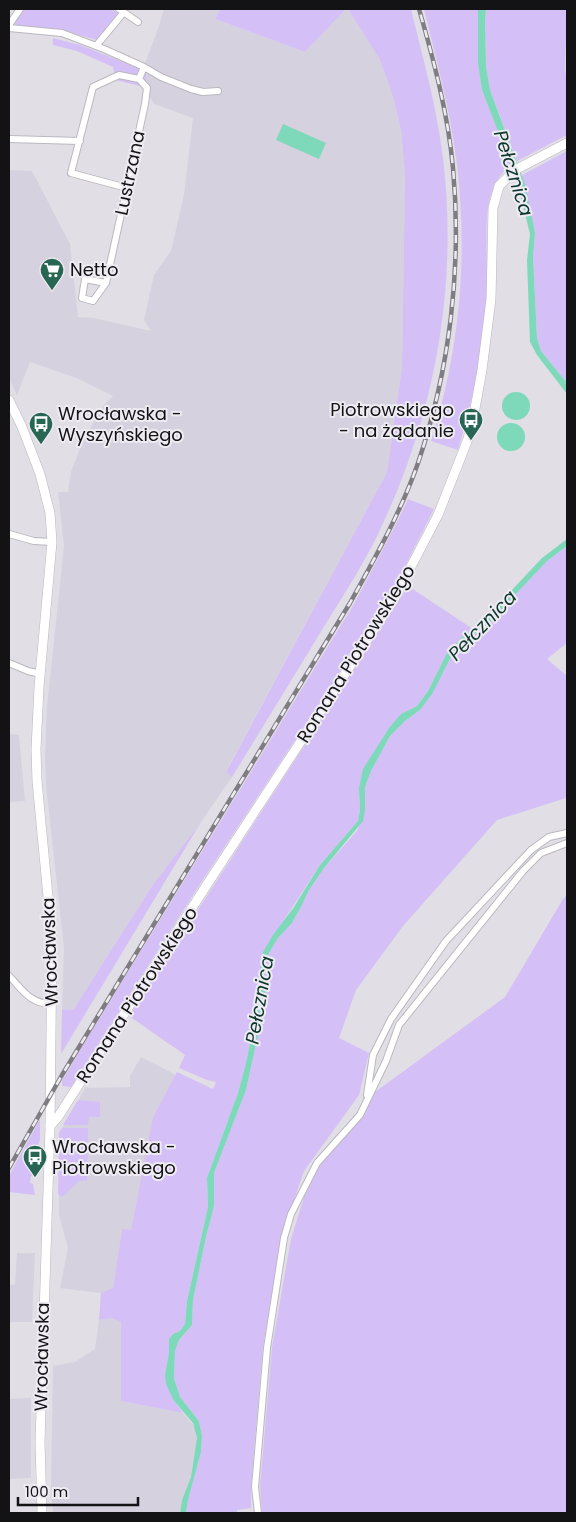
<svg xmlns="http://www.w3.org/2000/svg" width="576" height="1522" viewBox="0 0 576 1522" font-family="Poppins,sans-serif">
  <rect width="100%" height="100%" fill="#e1dee5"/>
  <path fill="#d6d1df" d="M164 9H220L215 19 305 52 346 9H348L380 60 393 97 401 130 405 175 402 367 387 472 226 771 232 777 201 822 152 886 73 1010 62 1009 64 948 46 785 45 755 47 707 64 546 58 492H68L71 472 83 441 104 405 113 396 77 378 30 362 17 395 9 378V170L32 171 70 244 78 317 94 318 151 331 144 320 154 275 171 251 184 195 193 118 154 104 144 87 147 73 145 63 158 29Z
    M9 734 19 735 25 801 9 802Z
    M141 1057 176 1075 153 1117 131 1231 122 1229 113 1289 101 1293 60 1288 68 1248 59 1215V1133L86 1087 88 1088 130 1087V1076Z
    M17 1253H35L32 1322H9V1285H15Z
    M111 1318 121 1322V1401L183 1413 194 1426 197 1438 195 1452 191 1477 182 1500 180 1513H53L51 1487 53 1366 75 1362 95 1349 99 1320Z
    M31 1398V1478L9 1479V1399Z"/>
  <path fill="#d4c0f6" d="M24 9H112L118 13 97 40 62 30 18 27 15 24V20Z
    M220 9H346L305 52 215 19Z
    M348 9H411C423 58 437 108 443 158 458 282 436 409 384 521 369 556 345 593 325 625 294 676 263 727 232 777L226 772 387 472 402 367 405 175 401 130 393 97 380 60Z
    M424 9H478V64L482 90 511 165C497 176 491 190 488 208 484 238 489 269 487 299 483 351 473 400 458 450L431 441C456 363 466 280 460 198 459 184 458 170 456 157 449 106 436 58 424 9Z
    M486 9H567L565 69 567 81V135L517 161 490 90 486 66 485 23Z
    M53 38 80 45 143 70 147 72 144 87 115 80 113 67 77 51 53 45Z
    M567 151V383L541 351 537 338 533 257 535 233 522 175Z
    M408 499 434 509 390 596 202 881 71 1087 62 1086V1081L77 1055 354 604 395 526Z
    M567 546V643L547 659 567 676V799L566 798 497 820 403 926 356 990 339 1038 369 1053 359 1095 304 1171 281 1238 263 1346 251 1486V1508L237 1510V1513H186L188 1500 201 1452 202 1436 199 1421 180 1397 174 1378 175 1351 179 1340 192 1325 193 1300 206 1237 214 1206V1173L246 1090 266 998 264 967 269 953 278 938 292 923 301 907 309 890 324 868 357 831 365 810V787L371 771 390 736 405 721 420 710 443 673 451 657 463 642 487 625 547 561Z
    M408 586 473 629 460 639 446 655 428 691 417 706 401 714 384 735 359 788 360 810 358 821 320 865 263 952 258 979 260 998 245 1067 238 1093 207 1178 208 1207 187 1301 185 1324 180 1331 173 1334 169 1339V1353L165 1374 174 1401 183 1413 121 1401V1322L111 1318 99 1320 101 1293 113 1288 122 1229 131 1230 153 1117 177 1072 213 1089 216 1082 207 1080 179 1068 185 1055 129 1016Z
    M201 822 61 1054 62 1009 73 1010 152 886Z
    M567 895V1513H262L260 1486 272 1347 291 1239 311 1175 371 1095 505 997 563 899Z
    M78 1100 100 1102V1117H89L88 1125H63Z
    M40 1119V1139L34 1161V1175L31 1176 30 1183 33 1184 35 1195 9 1192V1176Z
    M62 1128H88L87 1180 79 1181 63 1196H60L58 1194 59 1133Z"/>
  <path fill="#7dd9ba" d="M478 9H486L485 23 486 66 490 90 525 184 535 233 533 257 537 338 541 351 567 383V394L537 355 530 342 527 260 530 234 517 181 482 90 478 64Z
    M283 124 326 143 319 159 276 140Z
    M502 406a14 14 0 1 1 28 0a14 14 0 1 1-28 0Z
    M497 437a14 14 0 1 1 28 0a14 14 0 1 1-28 0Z
    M567 539V546L547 561 487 625 463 642 451 657 432 694 420 710 405 721 390 736 371 771 365 787V810L363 821 324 868 309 890 301 907 292 923 278 938 269 953 264 967 266 998 246 1090 214 1173V1206L206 1237 193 1300 192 1325 179 1340 175 1351 174 1378 180 1397 199 1421 202 1436 201 1452 188 1500 186 1513H180L182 1500 191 1477 197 1438 193 1423 174 1401 166 1384 165 1374 169 1353V1339L173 1334 180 1331 185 1324 187 1301 208 1207 207 1178 238 1093 245 1067 260 998 258 979 263 952 273 935 294 907 320 865 358 821 360 810 359 788 363 769 389 728 401 714 417 706 428 691 446 655 460 639 482 622 542 558Z"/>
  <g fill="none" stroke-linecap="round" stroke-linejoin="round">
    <defs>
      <path id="minor" d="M119 9 138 22
        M9 25 20 9
        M9 28 62 33 104 49 144 67 161 77 191 89 203 92 218 91
        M96 46 124 12
        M9 139 80 141
        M127 188 71 173 93 87 119 75 139 79
        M106 283 93 301 82 298 85 279 106 283 145 104 147 88 139 79 144 67
        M9 534 34 541 52 542
        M9 663 28 671 41 674
        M9 976C23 990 30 1004 52 1004
        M367 1095 373 1055 391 1019 446 941 531 850 549 837 567 833
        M258 1513 255 1487 267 1348 284 1238 291 1214 317 1163 360 1115 386 1061 399 1025 523 871 541 853 567 843"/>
      <path id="tertiary" d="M50 1126 58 1117 208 883 394 599 404 580 438 515 468 439 474 414 482 370 491 299 493 208 499 186 515 170 567 143"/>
      <path id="secondary" d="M9 400 22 427 40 474 50 513 52 542 39 687 36 749 37 781 52 939 50 1126 40 1442 42 1513"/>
    </defs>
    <use href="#minor" stroke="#bab8be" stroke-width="8"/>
    <use href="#tertiary" stroke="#bab8be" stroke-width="10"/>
    <use href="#secondary" stroke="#bab8be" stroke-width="10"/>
    <use href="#minor" stroke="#fff" stroke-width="6"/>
    <use href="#tertiary" stroke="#fff" stroke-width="9"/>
    <use href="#secondary" stroke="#fff" stroke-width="9"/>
    <defs>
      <path id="rail" d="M9 1168 62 1075 350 603C375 558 401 512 418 463 450 369 462 267 453 168 448 114 434 61 419 9"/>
    </defs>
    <use href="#rail" stroke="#7f7d82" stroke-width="4.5"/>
    <use href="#rail" stroke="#eeecf2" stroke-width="2.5" stroke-dasharray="8" stroke-linecap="butt"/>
  </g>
  <defs>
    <symbol id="supermarket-pin" viewBox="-11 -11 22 30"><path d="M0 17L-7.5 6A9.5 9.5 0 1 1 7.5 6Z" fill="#276653" stroke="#eeecf2"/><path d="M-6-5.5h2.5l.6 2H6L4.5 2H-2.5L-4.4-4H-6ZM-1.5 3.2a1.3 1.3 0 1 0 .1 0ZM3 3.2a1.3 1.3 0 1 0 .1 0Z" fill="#fff"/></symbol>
    <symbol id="bus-pin" viewBox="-11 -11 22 30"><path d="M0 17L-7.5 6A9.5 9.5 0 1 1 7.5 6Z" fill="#276653" stroke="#eeecf2"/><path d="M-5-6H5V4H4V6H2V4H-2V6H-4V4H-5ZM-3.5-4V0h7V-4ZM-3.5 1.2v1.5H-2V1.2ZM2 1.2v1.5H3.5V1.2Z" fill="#fff"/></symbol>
  </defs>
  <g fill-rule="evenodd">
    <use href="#supermarket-pin" x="38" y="256" width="28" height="38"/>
    <use href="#bus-pin" x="457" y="406" width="28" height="38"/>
    <use href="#bus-pin" x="27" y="410" width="28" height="38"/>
    <use href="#bus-pin" x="21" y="1143" width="28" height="38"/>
  </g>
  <g text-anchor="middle" stroke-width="4" stroke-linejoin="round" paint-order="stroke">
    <g font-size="18" fill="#131214" stroke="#eeecf2">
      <text transform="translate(130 173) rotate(-78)" y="6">Lustrzana</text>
      <text transform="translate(356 654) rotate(-58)" y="6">Romana Piotrowskiego</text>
      <text transform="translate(50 952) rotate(-92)" y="6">Wrocławska</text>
      <text transform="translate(137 995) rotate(-57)" y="6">Romana Piotrowskiego</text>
      <text transform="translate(42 1357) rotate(-89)" y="6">Wrocławska</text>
    </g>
    <g font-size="18" fill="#131214" stroke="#eeecf2" text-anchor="start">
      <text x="70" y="276">Netto</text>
      <text x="454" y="416" text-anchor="end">Piotrowskiego<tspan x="454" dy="21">- na żądanie</tspan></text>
      <text x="58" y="420">Wrocławska -<tspan x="58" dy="21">Wyszyńskiego</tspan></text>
      <text x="52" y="1153">Wrocławska -<tspan x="52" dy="21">Piotrowskiego</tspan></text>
    </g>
    <g font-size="19" font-style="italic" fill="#0d372b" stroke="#eeecf2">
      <text transform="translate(514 173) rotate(72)" y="7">Pełcznica</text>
      <text transform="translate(482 625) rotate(-46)" y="7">Pełcznica</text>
      <text transform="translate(259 1000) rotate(-80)" y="7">Pełcznica</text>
    </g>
  </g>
  <rect width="576" height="1522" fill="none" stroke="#131214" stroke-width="20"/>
  <path d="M18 1497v8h120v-8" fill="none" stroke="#131214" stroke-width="2.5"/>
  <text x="25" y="1497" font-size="15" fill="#131214" stroke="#eeecf2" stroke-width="4" paint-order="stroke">100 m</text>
</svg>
